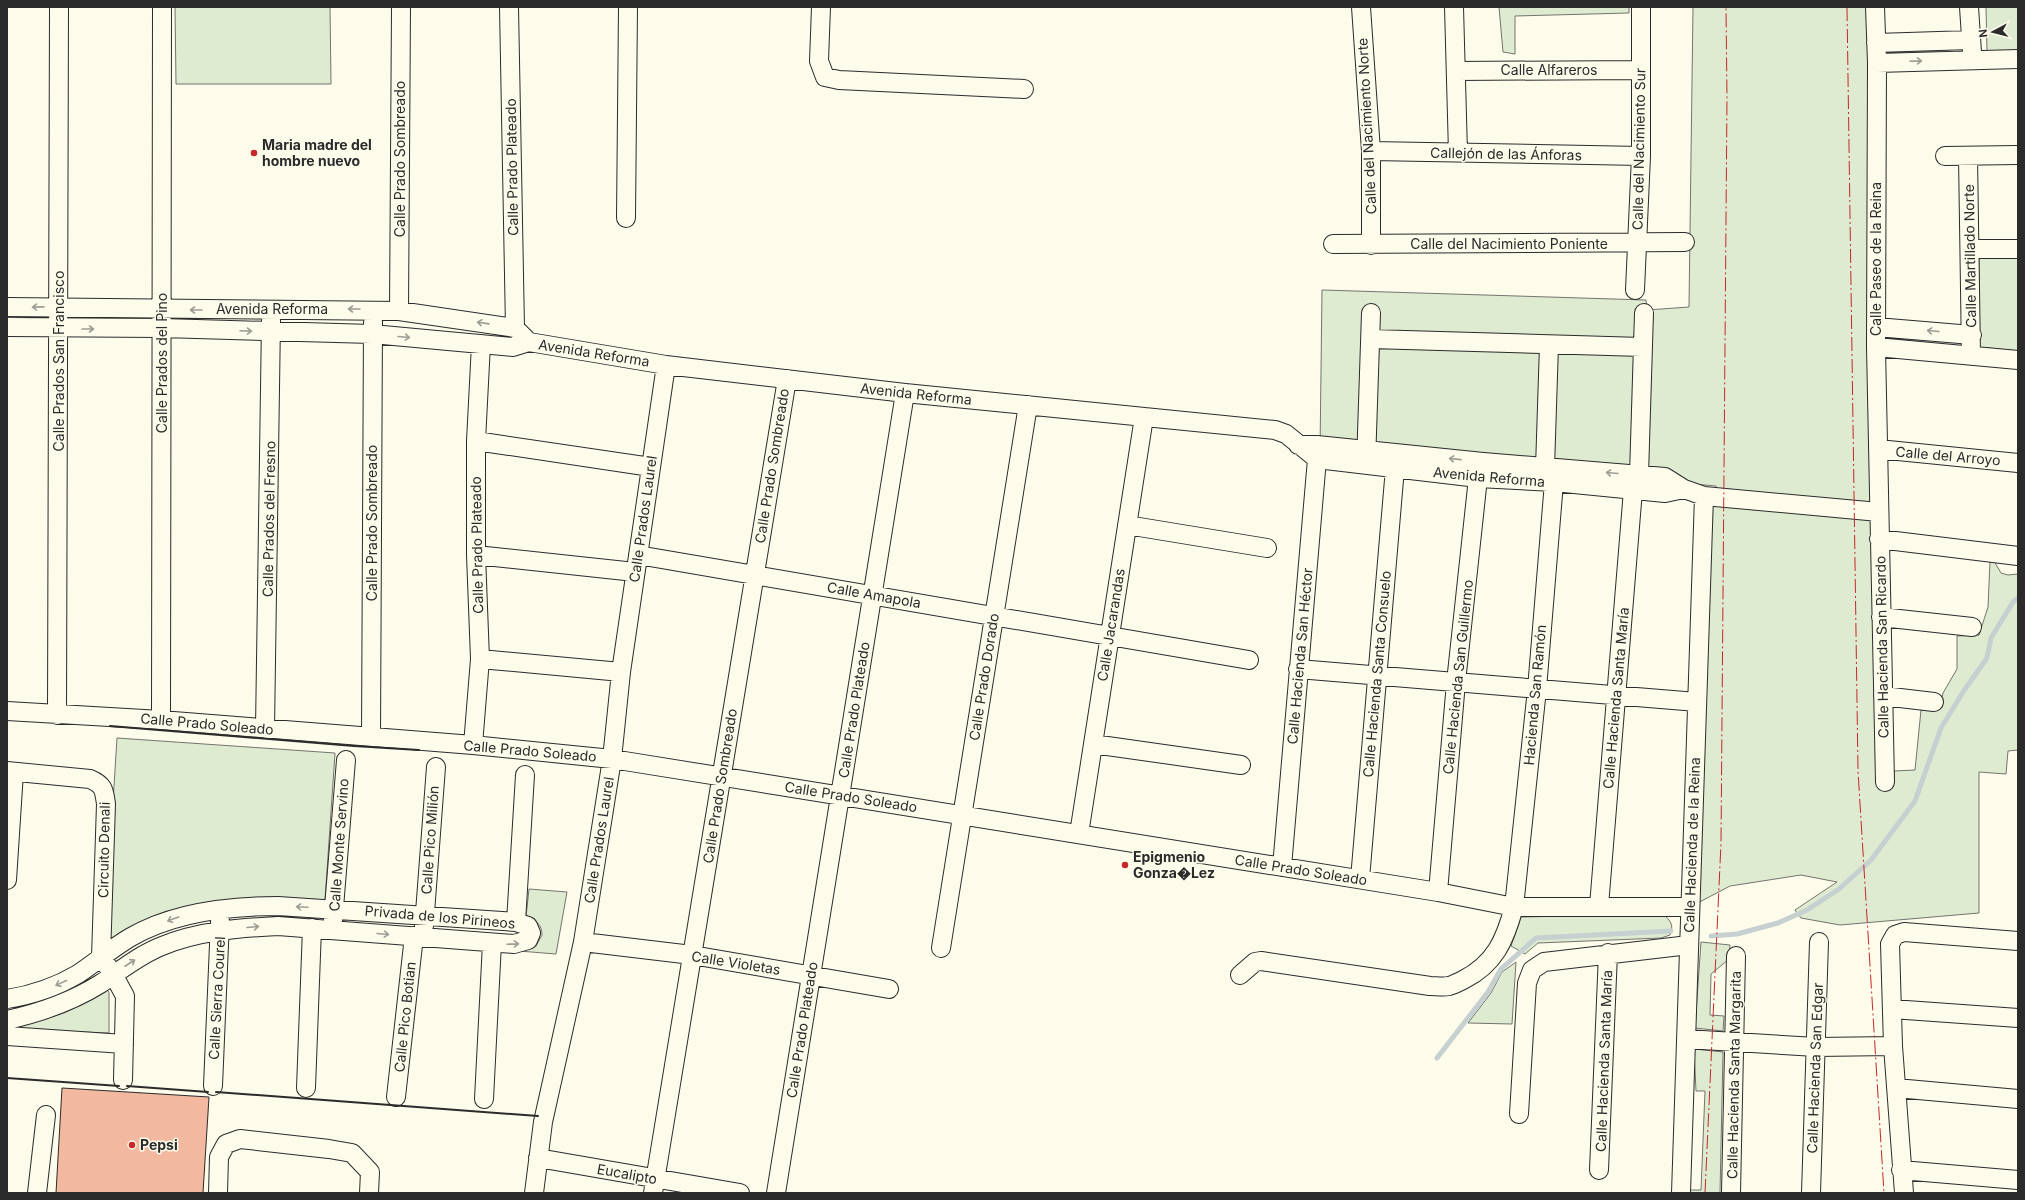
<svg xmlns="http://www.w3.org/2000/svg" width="2025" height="1200" viewBox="0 0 2025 1200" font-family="Inter,sans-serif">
  <rect width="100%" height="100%" fill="#fdfbea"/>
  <path fill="#deebd1" stroke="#74746e" d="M175 7H330L331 84H176Z
    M1499 7H1629V13L1515 16V54L1503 52Z
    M1693 7H1875L1879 788 1894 784V771L1915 770 1921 710H1939L1943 693 1957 669V636L1979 635 1988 607 1990 561H1994L2001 573 2008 575 2018 574V750L2008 751 2006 774 1979 772V913L1840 925 1801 918 1795 910 1837 882 1801 875 1730 886 1690 907 1704 496 1716 497V486L1320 452 1322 290 1646 300 1647 310 1689 307Z
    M1986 7H2018V51H1987Z
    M1979 256 2018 257V351L1979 347Z
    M117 738 335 753 325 900 281 899 104 946Z
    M529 889 567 892 556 954 519 951 536 946 542 935C542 925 536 919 526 917Z
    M1663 914C1671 921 1674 925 1670 935L1661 938 1538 943 1525 954 1511 946 1521 917Z
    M1701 942 1730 945 1729 959 1711 974 1710 1015 1724 1016 1723 1031 1695 1028Z
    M1516 962 1512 1024 1468 1023 1491 993 1502 972Z
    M106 989 109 992V1033L7 1029Z
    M1694 1049 1723 1052 1720 1193H1689V1190H1701L1705 1091H1696Z"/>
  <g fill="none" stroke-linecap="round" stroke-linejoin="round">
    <path stroke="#c7d0d0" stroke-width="5" d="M1711 936 1737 934 1778 923 1807 910 1839 889 1871 860 1915 801 1941 728 1963 692 1987 658 1991 638 2013 602 2018 598
      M1437 1058 1488 992 1501 969 1536 938 1671 931"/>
  </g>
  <path fill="#f2b8a0" stroke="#2b2b2b" d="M62 1088 209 1097 203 1193H56Z"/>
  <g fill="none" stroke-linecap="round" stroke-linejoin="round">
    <defs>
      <path id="minor" d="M509 7 515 328
        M821 7 819 61 825 77 839 80 1024 89
        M1361 7 1371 151V245
        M1454 7 1458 153
        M1875 7 1877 63 1876 347 1885 782
        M1969 7 1972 52
        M1876 43 1970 40
        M1877 63 2018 59
        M1456 71 1641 70
        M1371 151 1641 156
        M1945 156 2018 155
        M1968 156 1971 355
        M626 218 628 7
        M1333 244 1685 242
        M1971 249H2018
        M1635 290 1641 156V7
        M7 307 399 311 515 328 529 342
        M399 311 401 7
        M7 327 162 328 372 334 513 347 529 342 666 365 905 393 1275 430 1286 434 1317 459 1478 478 1554 482 1665 493 1684 489
        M1876 327 1972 335
        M1371 339 1642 347
        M1876 347 2018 360
        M476 441 651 467
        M1298 445H1317L1483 462 1665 477 1684 489 1704 496 1879 512
        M1878 449 2018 463
        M1366 463 1371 313
        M1545 468 1549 345
        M1639 475 1644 313
        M1127 525 1267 548
        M1879 539 2018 556
        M476 555 635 572
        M638 555 1249 660
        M1881 617 1972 627
        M480 659 621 672
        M1298 669 1697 702
        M1883 696 1934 702
        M7 711 161 720 473 745 612 759 1438 892 1514 907H1690
        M57 715 59 7
        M161 720 162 7
        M265 729 271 320
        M371 737 373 322
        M1093 744 1241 765
        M473 745 480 659 476 555V441L481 344
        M7 771 90 779C104 785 104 790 106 804L101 957 113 974 125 996 123 1080
        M1079 834 1144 417
        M1282 867 1317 459V447
        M1360 879 1395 468
        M7 880 14 772
        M1438 892 1456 682 1478 478 1481 467
        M1599 906 1633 490
        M333 920 346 760
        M516 922 525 775
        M424 926 436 767
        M583 942 692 955 889 989
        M941 948 1028 405
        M1240 975 1255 962 1261 961 1430 986C1436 986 1443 987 1449 986 1453 985 1459 982 1463 980 1495 964 1505 940 1514 907L1537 689 1554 482
        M7 999C32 995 56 987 78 974 96 962 112 948 131 937 174 912 228 906 278 906L516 922 528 926 531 933 528 940 514 944 278 926C239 928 198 931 162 946 139 955 120 971 100 984 71 1002 39 1013 7 1020
        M1892 1009 2018 1018
        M7 1036 124 1044
        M1686 1039 1816 1047 1893 1046
        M213 1086 220 921
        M306 1088 312 928
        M1896 1088 2018 1099
        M396 1097 414 936
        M484 1099 492 943
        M1519 1114 1527 983 1532 970 1544 962 1689 945
        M538 1158 740 1193
        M1599 1170 1608 953
        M1901 1170 2018 1180
        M37 1193 46 1115
        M218 1193 219 1157 226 1144 240 1139 329 1149 352 1153 370 1172 369 1193
        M534 1193 543 1122 583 942 612 759 621 672 666 365
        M653 1193 787 379
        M776 1193 905 393
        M1681 1193 1704 496
        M1731 1193 1736 956
        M1811 1193 1819 942
        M1904 1193 1893 1046 1890 944 1895 935 1904 932 2018 941"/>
    </defs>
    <use href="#minor" stroke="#2b2b2b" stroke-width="20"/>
    <use href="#minor" stroke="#fdfbea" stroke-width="18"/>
    <path stroke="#2b2b2b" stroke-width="2" d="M110 726 354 746 419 750
      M7 1078 119 1086
      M127 1086 208 1092
      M216 1092 538 1116"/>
    <path stroke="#c62828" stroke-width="1" stroke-dasharray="14 3 2 3" stroke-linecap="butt" d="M1847 7 1858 771 1884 1193
      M1705 1193 1721 843 1727 97 1726 7"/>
  </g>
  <defs><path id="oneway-shaft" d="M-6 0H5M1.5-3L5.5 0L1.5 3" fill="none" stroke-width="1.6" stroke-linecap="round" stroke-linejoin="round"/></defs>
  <g stroke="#9e9d94">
    <use href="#oneway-shaft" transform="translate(1916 61) rotate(-2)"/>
    <use href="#oneway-shaft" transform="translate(38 307) rotate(179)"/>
    <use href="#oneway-shaft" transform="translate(354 309) rotate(180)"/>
    <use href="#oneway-shaft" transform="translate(196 310) rotate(180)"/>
    <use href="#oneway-shaft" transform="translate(483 323) rotate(-172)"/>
    <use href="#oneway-shaft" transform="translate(88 329)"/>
    <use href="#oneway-shaft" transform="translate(246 331) rotate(2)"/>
    <use href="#oneway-shaft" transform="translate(1933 331) rotate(-175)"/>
    <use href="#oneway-shaft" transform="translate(404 337) rotate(5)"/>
    <use href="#oneway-shaft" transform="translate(1455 459) rotate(-174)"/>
    <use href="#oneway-shaft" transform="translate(1612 473) rotate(-175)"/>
    <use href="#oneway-shaft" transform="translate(302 907) rotate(-177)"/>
    <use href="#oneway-shaft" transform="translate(173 919) rotate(160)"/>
    <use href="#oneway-shaft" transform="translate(253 927) rotate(-5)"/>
    <use href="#oneway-shaft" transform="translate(383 934) rotate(5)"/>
    <use href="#oneway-shaft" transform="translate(513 944) rotate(-2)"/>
    <use href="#oneway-shaft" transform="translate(130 963) rotate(-33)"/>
    <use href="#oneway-shaft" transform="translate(61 983) rotate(155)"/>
  </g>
  <g fill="#c62828" stroke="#fdfbea" stroke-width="1.5">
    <circle cx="254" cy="153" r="4"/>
    <circle cx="1125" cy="865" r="4"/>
    <circle cx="132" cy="1145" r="4"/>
  </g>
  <g text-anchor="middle" stroke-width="3" stroke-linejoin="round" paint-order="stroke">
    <g font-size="14" fill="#2b2b2b" stroke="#fdfbea">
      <text x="1549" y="75">Calle Alfareros</text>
      <text transform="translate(1367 126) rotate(-93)" y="5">Calle del Nacimiento Norte</text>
      <text transform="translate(1639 149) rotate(-89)" y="5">Calle del Nacimiento Sur</text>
      <text transform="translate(1506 154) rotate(1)" y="5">Callejón de las Ánforas</text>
      <text transform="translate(400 159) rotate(-90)" y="5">Calle Prado Sombreado</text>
      <text transform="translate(512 167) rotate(-91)" y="5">Calle Prado Plateado</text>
      <text x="1509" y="249">Calle del Nacimiento Poniente</text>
      <text transform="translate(1970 256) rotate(-91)" y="5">Calle Martillado Norte</text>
      <text transform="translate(1876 259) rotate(-90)" y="5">Calle Paseo de la Reina</text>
      <text x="272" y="314">Avenida Reforma</text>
      <text transform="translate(594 353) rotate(9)" y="5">Avenida Reforma</text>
      <text transform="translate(59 361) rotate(-90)" y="5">Calle Prados San Francisco</text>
      <text transform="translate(162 363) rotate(-90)" y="5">Calle Prados del Pino</text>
      <text transform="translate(916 394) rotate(6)" y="5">Avenida Reforma</text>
      <text transform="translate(1948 456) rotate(5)" y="5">Calle del Arroyo</text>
      <text transform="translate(772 466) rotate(-81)" y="5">Calle Prado Sombreado</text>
      <text transform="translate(1489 477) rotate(5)" y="5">Avenida Reforma</text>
      <text transform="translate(269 519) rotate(-89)" y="5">Calle Prados del Fresno</text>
      <text transform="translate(643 519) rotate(-82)" y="5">Calle Prados Laurel</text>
      <text transform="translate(372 523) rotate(-90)" y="5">Calle Prado Sombreado</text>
      <text transform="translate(477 545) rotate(-91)" y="5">Calle Prado Plateado</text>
      <text transform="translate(874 595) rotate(10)" y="5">Calle Amapola</text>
      <text transform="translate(1111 625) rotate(-81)" y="5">Calle Jacarandas</text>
      <text transform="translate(1882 647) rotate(-91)" y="5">Calle Hacienda San Ricardo</text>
      <text transform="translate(1300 656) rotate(-85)" y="5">Calle Hacienda San Héctor</text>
      <text transform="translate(1377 674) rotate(-85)" y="5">Calle Hacienda Santa Consuelo</text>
      <text transform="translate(984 677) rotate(-81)" y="5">Calle Prado Dorado</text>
      <text transform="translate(1458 677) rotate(-84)" y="5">Calle Hacienda San Guillermo</text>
      <text transform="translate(1535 695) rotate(-85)" y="5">Hacienda San Ramón</text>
      <text transform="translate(1616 698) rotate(-85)" y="5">Calle Hacienda Santa María</text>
      <text transform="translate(854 710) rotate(-81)" y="5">Calle Prado Plateado</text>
      <text transform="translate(207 724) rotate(5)" y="5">Calle Prado Soleado</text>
      <text transform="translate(530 751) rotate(5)" y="5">Calle Prado Soleado</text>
      <text transform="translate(720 786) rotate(-81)" y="5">Calle Prado Sombreado</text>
      <text transform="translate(851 797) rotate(9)" y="5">Calle Prado Soleado</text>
      <text transform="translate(430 840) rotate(-86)" y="5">Calle Pico Milión</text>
      <text transform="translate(599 840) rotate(-81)" y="5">Calle Prados Laurel</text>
      <text transform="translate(339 845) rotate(-86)" y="5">Calle Monte Servino</text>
      <text transform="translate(1692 845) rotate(-88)" y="5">Calle Hacienda de la Reina</text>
      <text transform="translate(104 850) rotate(-89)" y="5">Circuito Denali</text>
      <text transform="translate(1301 870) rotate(9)" y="5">Calle Prado Soleado</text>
      <text transform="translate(440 917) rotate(5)" y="5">Privada de los Pirineos</text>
      <text transform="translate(736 963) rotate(9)" y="5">Calle Violetas</text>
      <text transform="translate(217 998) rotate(-87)" y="5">Calle Sierra Courel</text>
      <text transform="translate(405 1017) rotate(-84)" y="5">Calle Pico Botian</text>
      <text transform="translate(802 1030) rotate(-81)" y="5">Calle Prado Plateado</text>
      <text transform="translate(1604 1061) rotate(-88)" y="5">Calle Hacienda Santa María</text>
      <text transform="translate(1815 1068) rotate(-88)" y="5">Calle Hacienda San Edgar</text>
      <text transform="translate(1734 1075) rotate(-89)" y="5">Calle Hacienda Santa Margarita</text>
      <text transform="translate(627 1174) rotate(10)" y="5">Eucalipto</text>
    </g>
    <g font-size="14" font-weight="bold" fill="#2b2b2b" stroke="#fdfbea" text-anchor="start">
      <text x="262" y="150">Maria madre del<tspan x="262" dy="16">hombre nuevo</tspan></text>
      <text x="1133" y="862">Epigmenio<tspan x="1133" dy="16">Gonza�Lez</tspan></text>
      <text x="140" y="1150">Pepsi</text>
    </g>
  </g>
  <rect width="2025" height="1200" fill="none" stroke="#2b2b2b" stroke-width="16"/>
  <g transform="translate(1993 32) rotate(263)" stroke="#fdfbea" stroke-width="3" paint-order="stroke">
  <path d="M0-3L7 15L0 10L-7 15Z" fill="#2b2b2b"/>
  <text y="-6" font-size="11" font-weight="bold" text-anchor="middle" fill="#2b2b2b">N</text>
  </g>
</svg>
